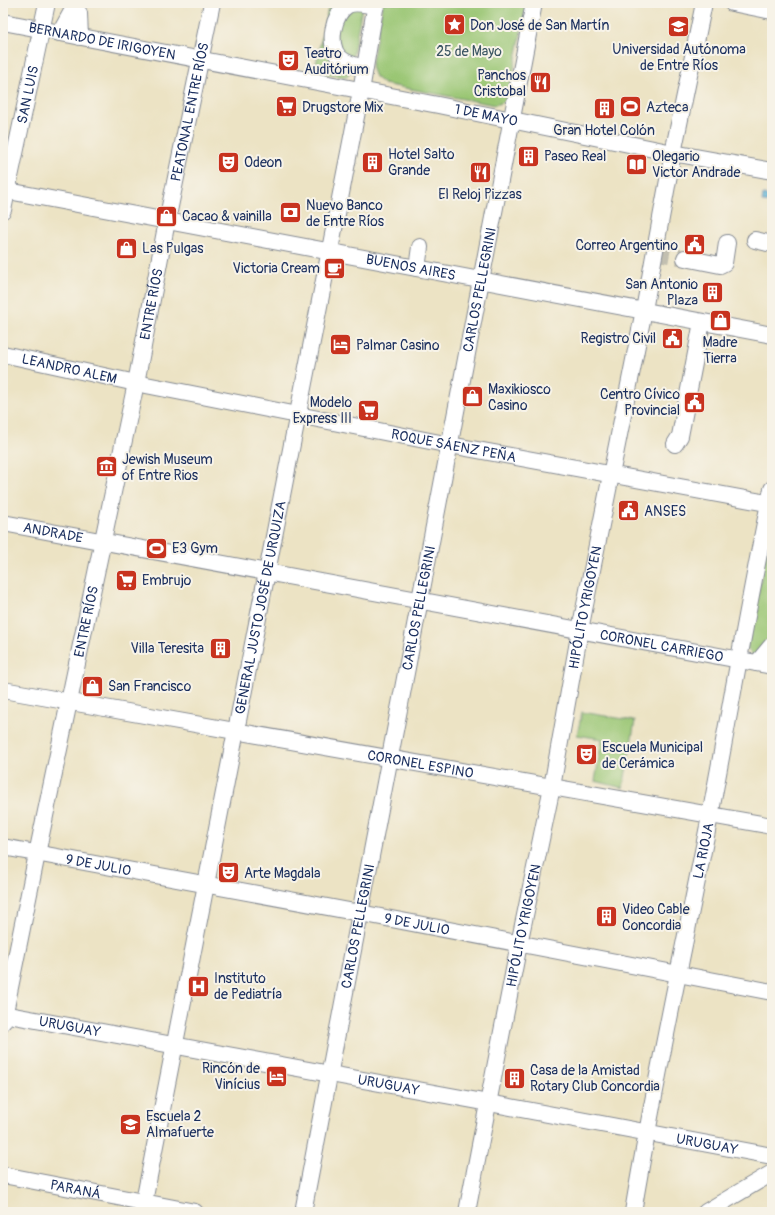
<svg xmlns="http://www.w3.org/2000/svg" width="775" height="1215" viewBox="0 0 775 1215" font-family="Pangolin,sans-serif">
  <rect width="100%" height="100%" fill="#f7f3e8"/>
  <filter id="ink" filterUnits="userSpaceOnUse"><feTurbulence type="fractalNoise" baseFrequency=".025" numOctaves="2"/><feDisplacementMap in="SourceGraphic" scale="8" xChannelSelector="R" yChannelSelector="G"/><feConvolveMatrix kernelMatrix="1 2 1 2 8 2 1 2 1" color-interpolation-filters="sRGB"/></filter>
  <filter id="wash" filterUnits="userSpaceOnUse"><feTurbulence type="fractalNoise" baseFrequency=".012" numOctaves="4" result="noise"/><feDisplacementMap in="SourceGraphic" scale="16" xChannelSelector="R" yChannelSelector="G"/><feGaussianBlur stdDeviation="0.9" result="paint"/><feColorMatrix in="noise" values="0 0 0 0 0 0 0 0 0 0 0 0 0 0 0 0 0 1.4 0 .05"/><feComposite in="paint" operator="in"/></filter>
  <g filter="url(#wash)">
    <rect width="100%" height="100%" fill="#ece3c4"/>
    <path fill="#9ac673" stroke="#5a7a68" d="M329 3H363L349 74 347 77 314 73Z
      M383 3H527L509 94 504 102 495 105 384 84 375 77 371 67Z
      M772 523V659L752 655 747 648Z
      M582 712 635 721 623 788 595 781 602 739 577 735Z"/>
    <path fill="#55add2" stroke="#386e98" d="M763 195 772 196V203L762 202Z"/>
  </g>
  <g filter="url(#ink)">
    <g fill="none" stroke-linecap="round" stroke-linejoin="round">
      <path stroke="#c2bfb0" stroke-width="16" stroke-dasharray="16 8" stroke-linecap="butt" d="M654 252 685 258"/>
      <defs>
        <g id="minor">
          <path d="M732 3 772 11"/>
          <path id="s1" d="M3 22 438 105 673 153 772 171"/>
          <path d="M60 33 71 13 76 10 79 13 80 37"/>
          <path d="M365 68C356 66 346 64 339 57 327 45 333 13 348 5 356 1 367 5 376 6"/>
          <path id="s2" d="M3 190 772 335"/>
          <path id="s3" d="M3 210 47 3"/>
          <path d="M755 240 772 244"/>
          <path d="M685 258 720 265 724 263 727 243"/>
          <path d="M417 268 420 247"/>
          <path id="s4" d="M3 354 136 383 450 445 772 504"/>
          <path d="M675 444 680 436 702 322"/>
          <path id="s5" d="M3 523 772 666"/>
          <path d="M757 663 772 645"/>
          <path id="s6" d="M3 690 772 826"/>
          <path id="s7" d="M3 847 360 913 772 992"/>
          <path id="s8" d="M3 1014 489 1103 772 1156"/>
          <path id="s9" d="M3 1022 37 854 136 383 167 221 212 3"/>
          <path id="s10" d="M3 1175 195 1212"/>
          <path id="s11" d="M142 1212 361 91 376 3"/>
          <path id="s12" d="M303 1212 534 3"/>
          <path id="s13" d="M467 1212 519 944 552 787 580 630 644 310 673 153 704 3"/>
          <path id="s14" d="M633 1212C655 1079 684 948 710 816 731 707 749 597 772 489"/>
          <path d="M706 1212 772 1173"/>
        </g>
      </defs>
      <use href="#minor" stroke="#848991" stroke-width="18"/>
      <use href="#minor" stroke="#fff" stroke-width="16"/>
    </g>
  </g>
  <defs>
    <symbol id="sight-square" viewBox="-11 -11 22 22"><rect x="-9" y="-9" width="18" height="18" rx="4" fill="#c8321e" stroke="#f7f3e8"/><path d="M0-6L1.8-2.2L6-1.7L2.9 1.2L3.7 5.4L0 3.3L-3.7 5.4L-2.9 1.2L-6-1.7L-1.8-2.2Z" fill="#fff"/></symbol>
    <symbol id="university-square" viewBox="-11 -11 22 22"><rect x="-9" y="-9" width="18" height="18" rx="4" fill="#c8321e" stroke="#f7f3e8"/><path d="M0-5L7-2L0 1L-7-2ZM-4 1L0 2.5L4 1V4Q0 6-4 4Z" fill="#fff"/></symbol>
    <symbol id="theatre-square" viewBox="-11 -11 22 22"><rect x="-9" y="-9" width="18" height="18" rx="4" fill="#c8321e" stroke="#f7f3e8"/><path d="M-5-5.5Q0-4 5-5.5V0Q5 5 0 6Q-5 5-5 0ZM-3.3-2.5H-1v1.5H-3.3ZM1-2.5H3.3v1.5H1ZM-2.8 1Q0 5.5 2.8 1Z" fill="#fff"/></symbol>
    <symbol id="restaurant-square" viewBox="-11 -11 22 22"><rect x="-9" y="-9" width="18" height="18" rx="4" fill="#c8321e" stroke="#f7f3e8"/><path d="M-5-6h1v4h1v-4h1v4h1v-4h1v5L-1.5 .5V6h-2V.5L-5-1ZM5-6V6H3V1.5H1.5Q1.5-4 5-6Z" fill="#fff"/></symbol>
    <symbol id="supermarket-square" viewBox="-11 -11 22 22"><rect x="-9" y="-9" width="18" height="18" rx="4" fill="#c8321e" stroke="#f7f3e8"/><path d="M-6-5.5h2.5l.6 2H6L4.5 2H-2.5L-4.4-4H-6ZM-1.5 3.2a1.3 1.3 0 1 0 .1 0ZM3 3.2a1.3 1.3 0 1 0 .1 0Z" fill="#fff"/></symbol>
    <symbol id="stadium-square" viewBox="-11 -11 22 22"><rect x="-9" y="-9" width="18" height="18" rx="4" fill="#c8321e" stroke="#f7f3e8"/><path d="M0-5a6.5 5 0 1 0 0 10a6.5 5 0 1 0 0-10ZM-3.5-1.8h7v3.6h-7Z" fill="#fff"/></symbol>
    <symbol id="building-square" viewBox="-11 -11 22 22"><rect x="-9" y="-9" width="18" height="18" rx="4" fill="#c8321e" stroke="#f7f3e8"/><path d="M-4-6H4V6H1V3H-1V6H-4ZM-2.5-4.3h1.7v1.8h-1.7ZM.8-4.3h1.7v1.8H.8ZM-2.5-1h1.7V.8h-1.7ZM.8-1h1.7V.8H.8Z" fill="#fff"/></symbol>
    <symbol id="library-square" viewBox="-11 -11 22 22"><rect x="-9" y="-9" width="18" height="18" rx="4" fill="#c8321e" stroke="#f7f3e8"/><path d="M-6-4Q-3-5.5-.7-3.5V5Q-3 3-6 4ZM6-4Q3-5.5 .7-3.5V5Q3 3 6 4Z" fill="#fff"/></symbol>
    <symbol id="bank-square" viewBox="-11 -11 22 22"><rect x="-9" y="-9" width="18" height="18" rx="4" fill="#c8321e" stroke="#f7f3e8"/><path d="M-6-4H6V4H-6ZM0-2.3a2.3 2.3 0 1 0 0 4.6a2.3 2.3 0 1 0 0-4.6Z" fill="#fff"/></symbol>
    <symbol id="shop-square" viewBox="-11 -11 22 22"><rect x="-9" y="-9" width="18" height="18" rx="4" fill="#c8321e" stroke="#f7f3e8"/><path d="M-5-2.5h2.3a2.7 3.5 0 0 1 5.4 0H5L5.5 6h-11ZM-1.5-2.5h3a1.5 2.3 0 0 0-3 0Z" fill="#fff"/></symbol>
    <symbol id="civic-square" viewBox="-11 -11 22 22"><rect x="-9" y="-9" width="18" height="18" rx="4" fill="#c8321e" stroke="#f7f3e8"/><path d="M-.6-6.5H3V-4.5H.6V-3L4-1V1h2V6H-6V1h2V-1L-.6-3ZM-1.2 2.5V6h2.4V2.5Z" fill="#fff"/></symbol>
    <symbol id="cafe-square" viewBox="-11 -11 22 22"><rect x="-9" y="-9" width="18" height="18" rx="4" fill="#c8321e" stroke="#f7f3e8"/><path d="M-5.5-4.5H6V0H3Q3 3.5 0 3.5H-2.5Q-5.5 3.5-5.5 0ZM3-3.2v2h1.7v-2ZM-6 4.5H4V6H-6Z" fill="#fff"/></symbol>
    <symbol id="hotel-square" viewBox="-11 -11 22 22"><rect x="-9" y="-9" width="18" height="18" rx="4" fill="#c8321e" stroke="#f7f3e8"/><path d="M-6-4.5h1.5V1H6V5H4.5V3h-9V5H-6ZM-4 0a1.8 1.8 0 1 1 3.6 0ZM.5 0V-2.5h3Q6-2.5 6 0Z" fill="#fff"/></symbol>
    <symbol id="museum-square" viewBox="-11 -11 22 22"><rect x="-9" y="-9" width="18" height="18" rx="4" fill="#c8321e" stroke="#f7f3e8"/><path d="M0-6L6-3V-2H-6V-3ZM-5-1h2V3h-2ZM-1-1h2V3h-2ZM3-1h2V3H3ZM-6 4H6V6H-6Z" fill="#fff"/></symbol>
    <symbol id="hospital-square" viewBox="-11 -11 22 22"><rect x="-9" y="-9" width="18" height="18" rx="4" fill="#c8321e" stroke="#f7f3e8"/><path d="M-5-5h3v3.5h4V-5h3V5h-3V1.5h-4V5h-3Z" fill="#fff"/></symbol>
    <symbol id="school-square" viewBox="-11 -11 22 22"><rect x="-9" y="-9" width="18" height="18" rx="4" fill="#c8321e" stroke="#f7f3e8"/><path d="M0-5L7-2L0 1L-7-2ZM-4 1L0 2.5L4 1V4Q0 6-4 4Z" fill="#fff"/></symbol>
  </defs>
  <g fill-rule="evenodd">
    <use href="#sight-square" x="442" y="12" width="25" height="25"/>
    <use href="#university-square" x="666" y="14" width="25" height="25"/>
    <use href="#theatre-square" x="276" y="48" width="25" height="25"/>
    <use href="#restaurant-square" x="528" y="70" width="25" height="25"/>
    <use href="#supermarket-square" x="274" y="94" width="25" height="25"/>
    <use href="#stadium-square" x="618" y="94" width="25" height="25"/>
    <use href="#building-square" x="592" y="96" width="25" height="25"/>
    <use href="#building-square" x="516" y="144" width="25" height="25"/>
    <use href="#theatre-square" x="216" y="150" width="25" height="25"/>
    <use href="#building-square" x="360" y="150" width="25" height="25"/>
    <use href="#library-square" x="624" y="152" width="25" height="25"/>
    <use href="#restaurant-square" x="468" y="160" width="25" height="25"/>
    <use href="#bank-square" x="278" y="200" width="25" height="25"/>
    <use href="#shop-square" x="154" y="204" width="25" height="25"/>
    <use href="#civic-square" x="682" y="232" width="25" height="25"/>
    <use href="#shop-square" x="114" y="236" width="25" height="25"/>
    <use href="#cafe-square" x="322" y="256" width="25" height="25"/>
    <use href="#building-square" x="700" y="280" width="25" height="25"/>
    <use href="#shop-square" x="708" y="308" width="25" height="25"/>
    <use href="#civic-square" x="660" y="326" width="25" height="25"/>
    <use href="#hotel-square" x="328" y="332" width="25" height="25"/>
    <use href="#shop-square" x="460" y="384" width="25" height="25"/>
    <use href="#civic-square" x="682" y="390" width="25" height="25"/>
    <use href="#supermarket-square" x="356" y="398" width="25" height="25"/>
    <use href="#museum-square" x="94" y="454" width="25" height="25"/>
    <use href="#civic-square" x="616" y="498" width="25" height="25"/>
    <use href="#stadium-square" x="144" y="536" width="25" height="25"/>
    <use href="#supermarket-square" x="114" y="568" width="25" height="25"/>
    <use href="#building-square" x="208" y="636" width="25" height="25"/>
    <use href="#shop-square" x="80" y="674" width="25" height="25"/>
    <use href="#theatre-square" x="574" y="742" width="25" height="25"/>
    <use href="#theatre-square" x="216" y="860" width="25" height="25"/>
    <use href="#building-square" x="594" y="904" width="25" height="25"/>
    <use href="#hospital-square" x="186" y="974" width="25" height="25"/>
    <use href="#hotel-square" x="264" y="1064" width="25" height="25"/>
    <use href="#building-square" x="502" y="1066" width="25" height="25"/>
    <use href="#school-square" x="118" y="1112" width="25" height="25"/>
  </g>
  <g text-anchor="middle" stroke-width="4" stroke-linejoin="round" paint-order="stroke">
    <g font-size="14" fill="#1b2f5e" stroke="#f7f3e8" text-anchor="start">
      <text x="470" y="30">Don José de San Martín</text>
      <text x="679" y="54" text-anchor="middle">Universidad Autónoma<tspan x="679" dy="16">de Entre Ríos</tspan></text>
      <text x="304" y="58">Teatro<tspan x="304" dy="16">Auditórium</tspan></text>
      <text x="526" y="80" text-anchor="end">Panchos<tspan x="526" dy="16">Cristobal</tspan></text>
      <text x="302" y="112">Drugstore Mix</text>
      <text x="646" y="112">Azteca</text>
      <text x="604" y="135" text-anchor="middle">Gran Hotel Colón</text>
      <text x="388" y="159">Hotel Salto<tspan x="388" dy="16">Grande</tspan></text>
      <text x="544" y="161">Paseo Real</text>
      <text x="652" y="161">Olegario<tspan x="652" dy="16">Victor Andrade</tspan></text>
      <text x="244" y="167">Odeon</text>
      <text x="480" y="199" text-anchor="middle">El Reloj Pizzas</text>
      <text x="306" y="210">Nuevo Banco<tspan x="306" dy="16">de Entre Ríos</tspan></text>
      <text x="182" y="221">Cacao &amp; vainilla</text>
      <text x="678" y="250" text-anchor="end">Correo Argentino</text>
      <text x="142" y="253">Las Pulgas</text>
      <text x="320" y="273" text-anchor="end">Victoria Cream</text>
      <text x="698" y="289" text-anchor="end">San Antonio<tspan x="698" dy="16">Plaza</tspan></text>
      <text x="656" y="343" text-anchor="end">Registro Civil</text>
      <text x="720" y="347" text-anchor="middle">Madre<tspan x="720" dy="16">Tierra</tspan></text>
      <text x="356" y="350">Palmar Casino</text>
      <text x="488" y="394">Maxikiosco<tspan x="488" dy="16">Casino</tspan></text>
      <text x="680" y="399" text-anchor="end">Centro Cívico<tspan x="680" dy="16">Provincial</tspan></text>
      <text x="352" y="407" text-anchor="end">Modelo<tspan x="352" dy="16">Express III</tspan></text>
      <text x="122" y="464">Jewish Museum<tspan x="122" dy="16">of Entre Rios</tspan></text>
      <text x="644" y="516">ANSES</text>
      <text x="172" y="553">E3 Gym</text>
      <text x="142" y="585">Embrujo</text>
      <text x="204" y="653" text-anchor="end">Villa Teresita</text>
      <text x="108" y="691">San Francisco</text>
      <text x="602" y="752">Escuela Municipal<tspan x="602" dy="16">de Cerámica</tspan></text>
      <text x="244" y="878">Arte Magdala</text>
      <text x="622" y="914">Video Cable<tspan x="622" dy="16">Concordia</tspan></text>
      <text x="214" y="983">Instituto<tspan x="214" dy="16">de Pediatría</tspan></text>
      <text x="260" y="1073" text-anchor="end">Rincón de<tspan x="260" dy="16">Vinícius</tspan></text>
      <text x="530" y="1075">Casa de la Amistad<tspan x="530" dy="16">Rotary Club Concordia</tspan></text>
      <text x="146" y="1121">Escuela 2<tspan x="146" dy="16">Almafuerte</tspan></text>
    </g>
    <g font-size="14" fill="#1b2f5e" stroke="#f7f3e8">
      <text dy="5" stroke="none"><textPath href="#s1" startOffset="101">BERNARDO DE IRIGOYEN</textPath></text>
      <text dy="5" stroke="none"><textPath href="#s3" startOffset="118">SAN LUIS</textPath></text>
      <text dy="5" stroke="none"><textPath href="#s9" startOffset="929">PEATONAL ENTRE RÍOS</textPath></text>
      <text dy="5" stroke="none"><textPath href="#s1" startOffset="492">1 DE MAYO</textPath></text>
      <text dy="5" stroke="none"><textPath href="#s2" startOffset="415">BUENOS AIRES</textPath></text>
      <text dy="5" stroke="none"><textPath href="#s12" startOffset="939">CARLOS PELLEGRINI</textPath></text>
      <text dy="5" stroke="none"><textPath href="#s9" startOffset="733">ENTRE RÍOS</textPath></text>
      <text dy="5" stroke="none"><textPath href="#s4" startOffset="68">LEANDRO ALEM</textPath></text>
      <text dy="5" stroke="none"><textPath href="#s4" startOffset="460">ROQUE SÁENZ PEÑA</textPath></text>
      <text dy="5" stroke="none"><textPath href="#s5" startOffset="51">ANDRADE</textPath></text>
      <text dy="5" stroke="none"><textPath href="#s13" startOffset="616">HIPÓLITO YRIGOYEN</textPath></text>
      <text dy="5" stroke="none"><textPath href="#s11" startOffset="616">GENERAL JUSTO JOSÉ DE URQUIZA</textPath></text>
      <text dy="5" stroke="none"><textPath href="#s12" startOffset="615">CARLOS PELLEGRINI</textPath></text>
      <text dy="5" stroke="none"><textPath href="#s9" startOffset="409">ENTRE RÍOS</textPath></text>
      <text dy="5" stroke="none"><textPath href="#s5" startOffset="670">CORONEL CARRIEGO</textPath></text>
      <text dy="5" stroke="none"><textPath href="#s6" startOffset="424">CORONEL ESPINO</textPath></text>
      <text dy="5" stroke="none"><textPath href="#s14" startOffset="368">LA RIOJA</textPath></text>
      <text dy="5" stroke="none"><textPath href="#s7" startOffset="97">9 DE JULIO</textPath></text>
      <text dy="5" stroke="none"><textPath href="#s7" startOffset="421">9 DE JULIO</textPath></text>
      <text dy="5" stroke="none"><textPath href="#s13" startOffset="292">HIPÓLITO YRIGOYEN</textPath></text>
      <text dy="5" stroke="none"><textPath href="#s12" startOffset="291">CARLOS PELLEGRINI</textPath></text>
      <text dy="5" stroke="none"><textPath href="#s8" startOffset="68">URUGUAY</textPath></text>
      <text dy="5" stroke="none"><textPath href="#s8" startOffset="392">URUGUAY</textPath></text>
      <text dy="5" stroke="none"><textPath href="#s8" startOffset="716">URUGUAY</textPath></text>
      <text dy="5" stroke="none"><textPath href="#s10" startOffset="74">PARANÁ</textPath></text>
    </g>
    <g font-size="14" fill="#3b5563" stroke="#f7f3e8">
      <text x="469" y="56">25 de Mayo</text>
    </g>
  </g>
  <rect width="775" height="1215" fill="none" stroke="#f7f3e8" stroke-width="16"/>
</svg>
